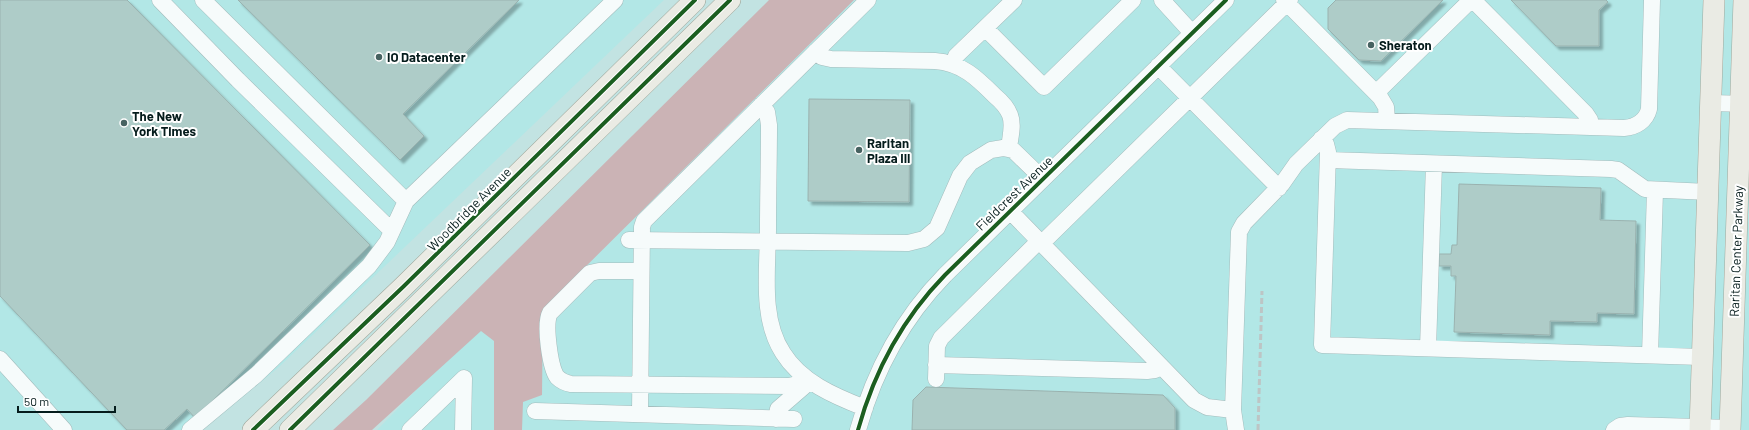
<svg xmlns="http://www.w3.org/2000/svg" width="1749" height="430" viewBox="0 0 1749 430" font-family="Barlow,sans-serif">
  <defs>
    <filter id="shadow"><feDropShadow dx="3.5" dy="3.5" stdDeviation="1" flood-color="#0004"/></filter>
  </defs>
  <rect width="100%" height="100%" fill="#c2e3e2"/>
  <path fill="#b2e7e6" d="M0 0H664L279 367 203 430H0Z
    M775 0H1749V430H377L468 337Z"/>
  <path fill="#cbb3b5" d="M769 0H854L543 309 542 395 523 402 522 430H494V341L481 331 372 430H333L366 400Z"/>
  <path fill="#aeccc8" stroke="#9ab2af" filter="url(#shadow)" d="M0 0H127L370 245 195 418 187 409 164 430H127L0 296Z
    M238 0H519L403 114 424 136 400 160Z
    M1336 0H1443L1381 61 1359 60 1328 29V8Z
    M1511 0H1606L1608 2 1599 10V46H1556Z
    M809 99 910 100 909 202 808 201Z
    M1459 184 1601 188 1600 220 1636 221 1634 314 1597 313V322L1550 321V335L1454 332 1456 276H1451V266H1439V254H1451L1452 245H1457Z
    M926 387 1163 395 1175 408V430H912L913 400Z"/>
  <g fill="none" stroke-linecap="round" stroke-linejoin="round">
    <defs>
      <path id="minor" d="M160 0 238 80 392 231
        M203 0 406 201 615 0
        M1162 0 1192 33
        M1284 0 1380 97 1386 107 1387 120
        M1473 0 1586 114 1590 120 1591 127
        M985 28 1044 87 1133 0
        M815 52 822 57 831 59 935 61C962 63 977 78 995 96 1001 101 1007 107 1010 115 1014 125 1010 138 1009 148
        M953 64 956 56 1014 0
        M1158 66 1279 188
        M1376 93 1471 0
        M1710 103 1749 104
        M761 105 767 112 769 125C769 159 768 194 768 228 768 269 760 318 783 353 801 382 834 396 865 408
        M1321 139 1326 144 1328 152 1322 345 1702 357
        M1328 160 1611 169 1618 170 1645 189 1708 192
        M1010 211 1194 400 1207 407 1233 410
        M629 240 908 243 924 239 937 228 960 176 970 163 991 150 1003 148 1013 150 1043 179
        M1042 243 1290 0
        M641 271H599L590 273 550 313C544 324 550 367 557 377 561 381 565 383 571 384L789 386 810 381
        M1428 348 1434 164
        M1650 355 1655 191
        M0 359 64 430
        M936 365 1147 371 1155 370 1161 366
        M936 379 937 346 941 338 1039 241
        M535 411 794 419
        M640 414 642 227 644 221 868 0
        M776 419 778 409 808 383
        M190 430 256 375 369 266 387 242 406 201
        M410 430 464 378 463 430
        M858 430C874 372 903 318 945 275L1226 0
        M1236 430 1233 410 1239 232 1244 223 1282 184 1296 164 1335 126 1347 120 1624 128C1636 127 1646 121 1649 109L1652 0
        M1614 430 1620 426 1628 425 1730 428"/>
      <path id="major" d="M253 430 404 286 695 0
        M290 430 730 0
        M1700 430 1714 0
        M1730 430 1744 0"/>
    </defs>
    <use href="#minor" stroke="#a3bcbc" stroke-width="17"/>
    <use href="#major" stroke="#a0a89c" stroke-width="22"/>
    <use href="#minor" stroke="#f6fbfb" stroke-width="16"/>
    <use href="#major" stroke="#eaebe4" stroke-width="21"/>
    <path stroke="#bdc5c5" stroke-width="3" stroke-dasharray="6 3" stroke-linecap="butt" d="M1258 430 1262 291"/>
    <defs>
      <path id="cycleway" d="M253 430 404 286 695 0
        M290 430 730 0
        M858 430C874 372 903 318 945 275L1226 0"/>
    </defs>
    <use href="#cycleway" stroke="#fff" stroke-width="6"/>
    <use href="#cycleway" stroke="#1b5e20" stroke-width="4"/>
  </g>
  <g fill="#476261" stroke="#fff" stroke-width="1.5">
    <circle cx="1371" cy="45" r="4"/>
    <circle cx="379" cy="57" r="4"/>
    <circle cx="124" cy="123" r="4"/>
    <circle cx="859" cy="150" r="4"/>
  </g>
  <g text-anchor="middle" stroke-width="4" stroke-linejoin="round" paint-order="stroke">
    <g font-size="13" font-weight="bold" fill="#051c1c" stroke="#fff" text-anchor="start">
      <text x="1379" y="50">Sheraton</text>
      <text x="387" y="62">IO Datacenter</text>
      <text x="132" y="121">The New<tspan x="132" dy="15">York Times</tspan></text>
      <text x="867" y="148">Raritan<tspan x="867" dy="15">Plaza III</tspan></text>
    </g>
    <g font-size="13" fill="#051c1c" stroke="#fff">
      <text transform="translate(1014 193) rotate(-44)" y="5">Fieldcrest Avenue</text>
      <text transform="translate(469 209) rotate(-45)" y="5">Woodbridge Avenue</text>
      <text transform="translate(1736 251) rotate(-88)" y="5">Raritan Center Parkway</text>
    </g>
  </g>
  <path d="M18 406v6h97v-6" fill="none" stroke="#051c1c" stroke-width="2"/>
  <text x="24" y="406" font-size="12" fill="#051c1c" stroke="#ffffff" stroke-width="3" paint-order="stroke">50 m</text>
</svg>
